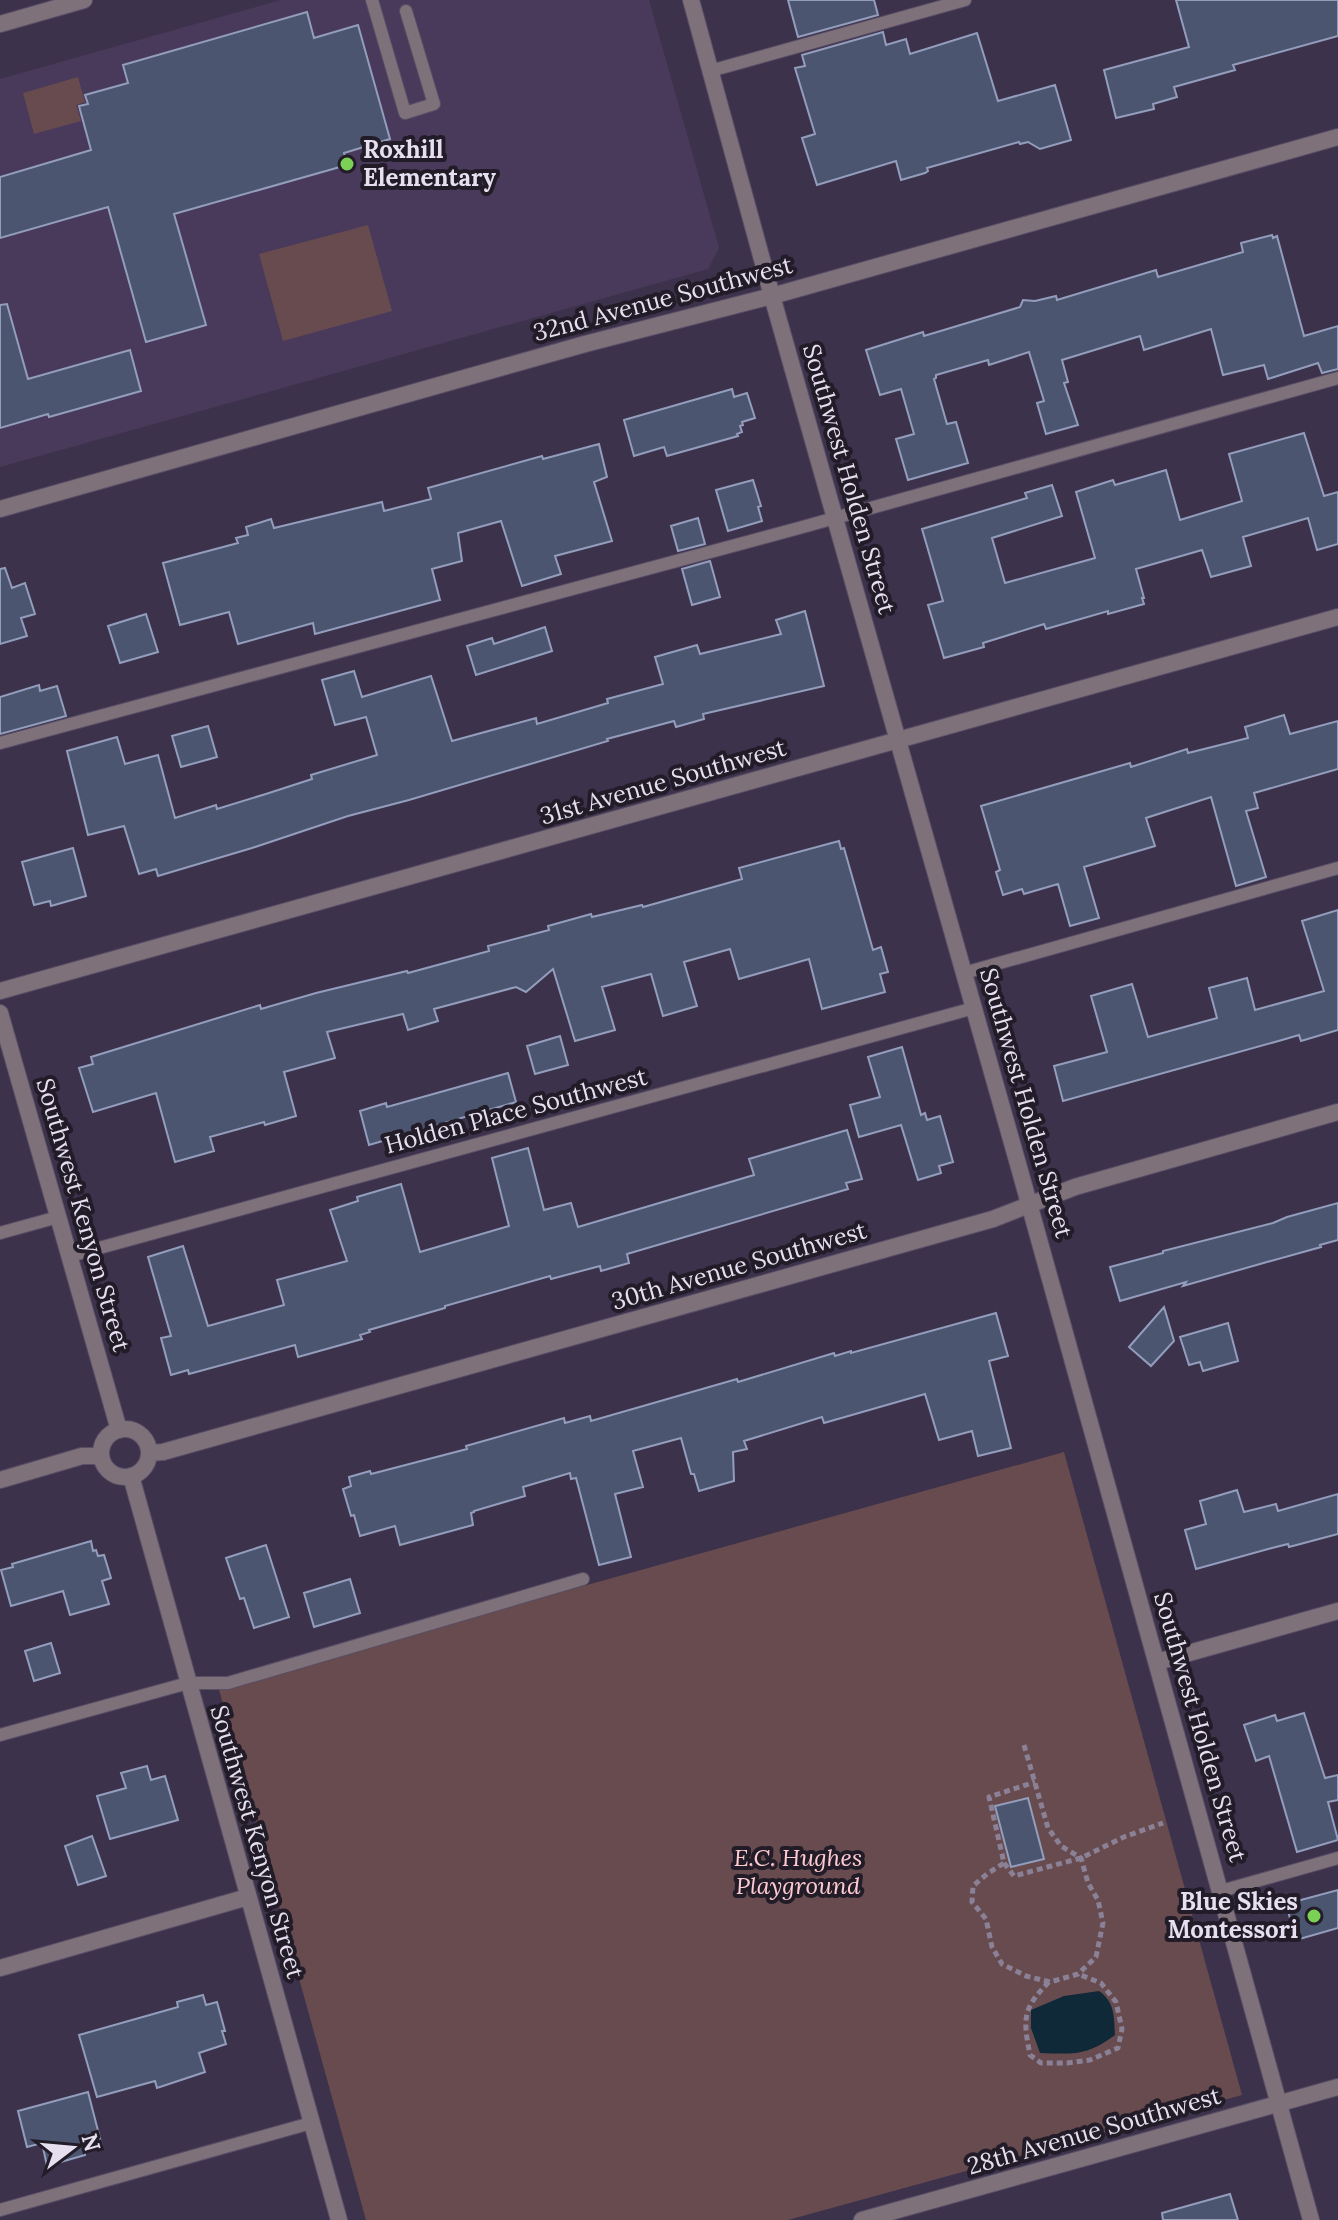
<svg xmlns="http://www.w3.org/2000/svg" width="1338" height="2220" viewBox="0 0 1338 2220" font-family="Lora,serif">
  <rect width="100%" height="100%" fill="#3d324c"/>
  <path fill="#493a5b" d="M281 0H649L719 248 708 269 0 467V79Z"/>
  <path fill="#674b4e" d="M78 77 85 102 76 105 81 121 34 134 23 93Z
    M368 225 392 311 283 341 259 254Z
    M1064 1452 1242 2095 788 2220H366L218 1686 232 1684Z"/>
  <path fill="#0f2938" d="M1099 1991C1115 2002 1114 2017 1115 2035 1087 2056 1074 2054 1040 2053L1031 2028V2010L1064 1996Z"/>
  <path fill="#4c5570" stroke="#939dbc" stroke-width="2" d="M788 0H874L878 15 798 37Z
    M1176 0H1338V36L1233 65 1235 70 1174 87 1177 97 1153 104 1154 109 1116 118 1104 70 1189 47Z
    M307 12 314 38 358 25 390 139 344 153 347 165 174 214 206 325 146 342 108 207 0 238V177L91 150 79 106 88 104 85 95 128 83 123 65Z
    M883 32 886 45 906 39 910 54 977 33 998 101 1055 85 1071 140 1040 149 1028 142 1020 144 1019 142 927 168 928 171 925 173 901 180 896 161 817 185 802 138 815 134 795 68 805 66 802 55Z
    M1272 235 1273 238 1277 236 1304 336 1338 326V369L1322 373 1318 363 1268 379 1264 365 1223 375 1211 329 1144 350 1140 336 1062 360 1068 382 1064 383 1078 425 1046 434 1037 403 1044 401 1029 352 989 365 988 360 936 375V378L934 379 947 424 956 422 968 463 908 480 896 439 914 434 901 389 880 395 866 350 923 332 924 336 1020 307 1023 300 1035 301 1056 296 1057 300 1156 270 1158 277 1243 252 1241 243Z
    M7 304 28 379 130 350 141 391 49 417 48 414 0 428V305Z
    M732 389 734 397 747 393 755 418 742 422 743 425 740 426 742 432 737 434 738 436 667 456 664 447 634 456 624 420Z
    M1304 433 1324 496 1338 492V544L1317 550 1308 518 1243 537 1251 566 1211 577 1202 550 1136 569 1144 598H1142L1144 604 1108 614V611L1046 629 1044 624 983 643 984 647 944 658 928 605 943 601 922 529 1027 498 1025 493 1052 485 1062 516 992 538 1005 583 1095 558 1076 492 1113 480 1115 485 1166 470 1180 520 1242 501 1229 454Z
    M599 444 607 477 594 482 612 541 555 556 561 574 522 586 501 521 458 533 462 561 432 569 440 600 315 634 313 623 238 644 229 612 180 625 163 563 238 543 236 538 248 535 246 527 271 519 274 528 382 502 384 511 431 499 428 488 542 456 543 459Z
    M753 480 761 506 758 507 762 521 728 531 716 490Z
    M698 518 705 544 678 551 671 526Z
    M710 561 720 597 692 605 682 569Z
    M5 568 12 588 25 583 35 614 21 618 27 636 0 644V569Z
    M805 611 824 686 703 714 704 719 676 727 674 721 607 739 608 741 409 800 348 816 252 848 158 876 156 869 139 874 124 826 88 835 67 751 117 737 125 764 158 755 175 818 216 805 217 809 269 793 312 779 311 775 377 755 366 717 335 725 322 680 354 671 362 697 431 676 452 741 536 718 537 724 608 703 607 699 663 684 655 657 697 645 700 654 781 634 776 620Z
    M146 614 158 652 120 663 108 626Z
    M545 627 552 651 476 675 467 646 492 638 494 644Z
    M39 685 40 691 57 686 66 716 0 734V697Z
    M1284 715 1290 734 1338 721V769L1254 793 1258 808 1246 811 1266 877 1236 886 1211 797 1146 818 1155 846 1084 867 1099 918 1070 926 1058 884 1024 894 1022 889 1003 895 996 872 1000 870 981 806 1130 763 1131 767 1187 749 1188 753 1248 738 1245 727Z
    M208 726 217 757 181 767 172 736Z
    M839 841 841 849 844 848 873 950 881 947 888 972 880 974 885 992 822 1009 809 959 739 979 730 949 684 962 697 1006 663 1016 651 974 602 987 615 1030 575 1041 553 969 526 992 516 987 434 1009 438 1021 408 1030 403 1014 327 1032 335 1058 284 1072 296 1116 265 1125 264 1122 210 1137 214 1151 175 1162 156 1093 93 1112 79 1068 93 1064 91 1057 260 1005 261 1009 316 993 407 971 408 973 489 951 488 946 549 930 548 926 591 914 592 917 642 905 643 907 742 879 739 868Z
    M73 848 86 896 51 906 50 901 34 905 22 862Z
    M1338 910V1030L1301 1041 1299 1035 1282 1040 1063 1101 1054 1066 1107 1052 1091 996 1132 984 1148 1037 1217 1018 1209 988 1247 978 1255 1010 1324 991 1302 921Z
    M560 1036 568 1065 535 1074 527 1046Z
    M902 1047 921 1115 925 1113 927 1120 940 1116 953 1162 939 1166 941 1173 918 1180 901 1125 859 1137 850 1105 880 1097 868 1057Z
    M508 1073 516 1102 369 1145 360 1111 386 1103 387 1107Z
    M847 1130 862 1179 846 1183 848 1189 627 1254 629 1263 601 1271 600 1266 551 1279 550 1276 445 1306V1308L369 1330 370 1332 360 1335 362 1339 298 1357 295 1345 189 1374 188 1370 171 1375 161 1338 171 1336 148 1257 183 1246 208 1326 284 1305 277 1280 347 1261 330 1210 358 1201 357 1197 401 1184 420 1252 509 1226 492 1158 528 1148 544 1210 571 1203 578 1227 754 1175 749 1159Z
    M1338 1203V1240L1320 1245 1321 1247 1267 1262 1183 1286 1186 1282 1120 1301 1110 1267 1163 1253V1251L1273 1223 1287 1217Z
    M1164 1307 1174 1341 1151 1366 1129 1347Z
    M996 1313 1008 1356 989 1361 1011 1448 978 1456 972 1431 939 1440 925 1394 824 1423 822 1417 744 1441 747 1449 733 1452 734 1481 699 1491 694 1474H691L681 1438 633 1451 643 1487 615 1494 631 1557 599 1565 576 1478 571 1479 570 1473 523 1487 525 1496 474 1511V1512L471 1513 473 1525 400 1545 395 1526 360 1536 354 1515 351 1516 343 1489 351 1486 349 1477 370 1471 371 1474 467 1449 466 1446 564 1418 565 1423 590 1416 591 1421 737 1379 738 1382 834 1353 835 1356 851 1351V1353Z
    M1228 1323 1238 1361 1203 1371 1200 1362 1189 1365 1180 1337Z
    M1237 1490 1244 1512 1276 1504 1278 1511 1338 1494V1534L1289 1547 1288 1544 1272 1548 1196 1569 1185 1530 1206 1524 1200 1501Z
    M91 1541 93 1551 96 1550 98 1556 104 1555 111 1578 102 1581 109 1604 70 1615 63 1591 11 1606 1 1570 13 1567 12 1564Z
    M266 1545 289 1617 254 1628 244 1598 240 1599 226 1558Z
    M350 1579 360 1613 314 1627 304 1593Z
    M51 1643 60 1673 34 1681 25 1651Z
    M1304 1713 1325 1778 1338 1775V1800L1328 1802 1338 1840 1297 1852 1269 1756 1256 1761 1244 1725 1275 1715 1277 1721Z
    M147 1766 151 1780 165 1776 178 1820 110 1839 97 1796 126 1788 121 1773Z
    M1028 1798 1044 1859 1011 1867 995 1806Z
    M92 1836 106 1876 78 1885 65 1846Z
    M1338 1890V1928L1296 1940 1286 1904Z
    M203 1995 206 2005 217 2002 225 2031H222L226 2044 199 2053 205 2072 157 2088 155 2081 97 2097 79 2035 178 2007 177 2002Z
    M88 2092 102 2146 84 2151 85 2155 47 2166 42 2143 27 2147 18 2111Z
    M1230 2194 1238 2220H1163L1162 2213Z"/>
  <g fill="none" stroke-linecap="round" stroke-linejoin="round">
    <defs>
      <path id="service" d="M372 0 405 113 434 104 406 11
        M710 71 965 0
        M0 743 799 528 1338 378
        M964 973 1338 868
        M0 1233 58 1217
        M70 1256 974 1008
        M0 1735 188 1683H228L583 1579
        M1221 1891 1338 1858
        M0 2210 311 2123"/>
      <path id="minor" d="M0 24 84 0
        M0 509 585 344 772 296 1338 137
        M0 991 1338 617
        M0 1013 119 1430
        M101 1453a24 24 0 1 1 48 0a24 24 0 1 1-48 0Z
        M149 1453 163 1452 993 1219 1075 1187 1338 1112
        M131 1476 339 2220
        M0 1480 82 1456H101
        M1157 1662 1338 1611
        M0 1968 248 1897
        M862 2220 1338 2087"/>
      <path id="tertiary" d="M691 0 772 296 1020 1171 1311 2220"/>
    </defs>
    <use href="#service" stroke="#584e66" stroke-width="14"/>
    <use href="#minor" stroke="#584e66" stroke-width="18"/>
    <use href="#tertiary" stroke="#584e66" stroke-width="18"/>
    <path stroke="#8a8196" stroke-width="5" stroke-dasharray="6 4" stroke-linecap="butt" d="M1024 1745 1048 1828 1061 1846 1081 1858 1088 1883 1098 1900 1103 1923 1096 1957 1078 1974 1050 1982 1026 1976 1002 1964 992 1947 986 1919 972 1902 973 1886 987 1874 1004 1863 989 1797 1035 1782
      M1004 1863 1014 1876 1081 1858 1124 1837 1163 1823
      M1049 1982C1022 2009 1023 2019 1030 2055L1041 2063H1067L1090 2060 1118 2048 1122 2029 1116 2002 1101 1983 1078 1974"/>
    <use href="#service" stroke="#7f717a" stroke-width="12"/>
    <use href="#minor" stroke="#7f717a" stroke-width="16"/>
    <use href="#tertiary" stroke="#7f717a" stroke-width="16"/>
  </g>
  <g fill="#7bd156" stroke="#221c28" stroke-width="3">
    <circle cx="347" cy="164" r="8"/>
    <circle cx="1314" cy="1916" r="8"/>
  </g>
  <g text-anchor="middle" stroke-width="8" stroke-linejoin="round" paint-order="stroke">
    <g font-size="24" font-weight="bold" fill="#e5dfef" stroke="#221c28" text-anchor="start">
      <text x="363" y="158">Roxhill<tspan x="363" dy="28">Elementary</tspan></text>
      <text x="1298" y="1910" text-anchor="end">Blue Skies<tspan x="1298" dy="28">Montessori</tspan></text>
    </g>
    <g font-size="24" fill="#e5dfef" stroke="#221c28">
      <text transform="translate(663 299) rotate(-15)" y="8">32nd Avenue Southwest</text>
      <text transform="translate(849 479) rotate(74)" y="8">Southwest Holden Street</text>
      <text transform="translate(663 782) rotate(-16)" y="8">31st Avenue Southwest</text>
      <text transform="translate(1026 1103) rotate(74)" y="8">Southwest Holden Street</text>
      <text transform="translate(516 1111) rotate(-15)" y="8">Holden Place Southwest</text>
      <text transform="translate(83 1215) rotate(74)" y="8">Southwest Kenyon Street</text>
      <text transform="translate(739 1266) rotate(-16)" y="8">30th Avenue Southwest</text>
      <text transform="translate(1200 1727) rotate(74)" y="8">Southwest Holden Street</text>
      <text transform="translate(257 1842) rotate(74)" y="8">Southwest Kenyon Street</text>
      <text transform="translate(1094 2131) rotate(-16)" y="8">28th Avenue Southwest</text>
    </g>
    <g font-size="24" font-style="italic" fill="#fecbd0" stroke="#221c28">
      <text x="798" y="1866">E.C. Hughes<tspan x="798" dy="28">Playground</tspan></text>
    </g>
  </g>
  <g transform="translate(72 2148) rotate(74)" stroke="#221c28" stroke-width="6" paint-order="stroke">
  <path d="M0-6L14 30L0 20L-14 30Z" fill="#e5dfef"/>
  <text y="-12" font-size="22" font-weight="bold" text-anchor="middle" fill="#e5dfef">N</text>
  </g>
</svg>
